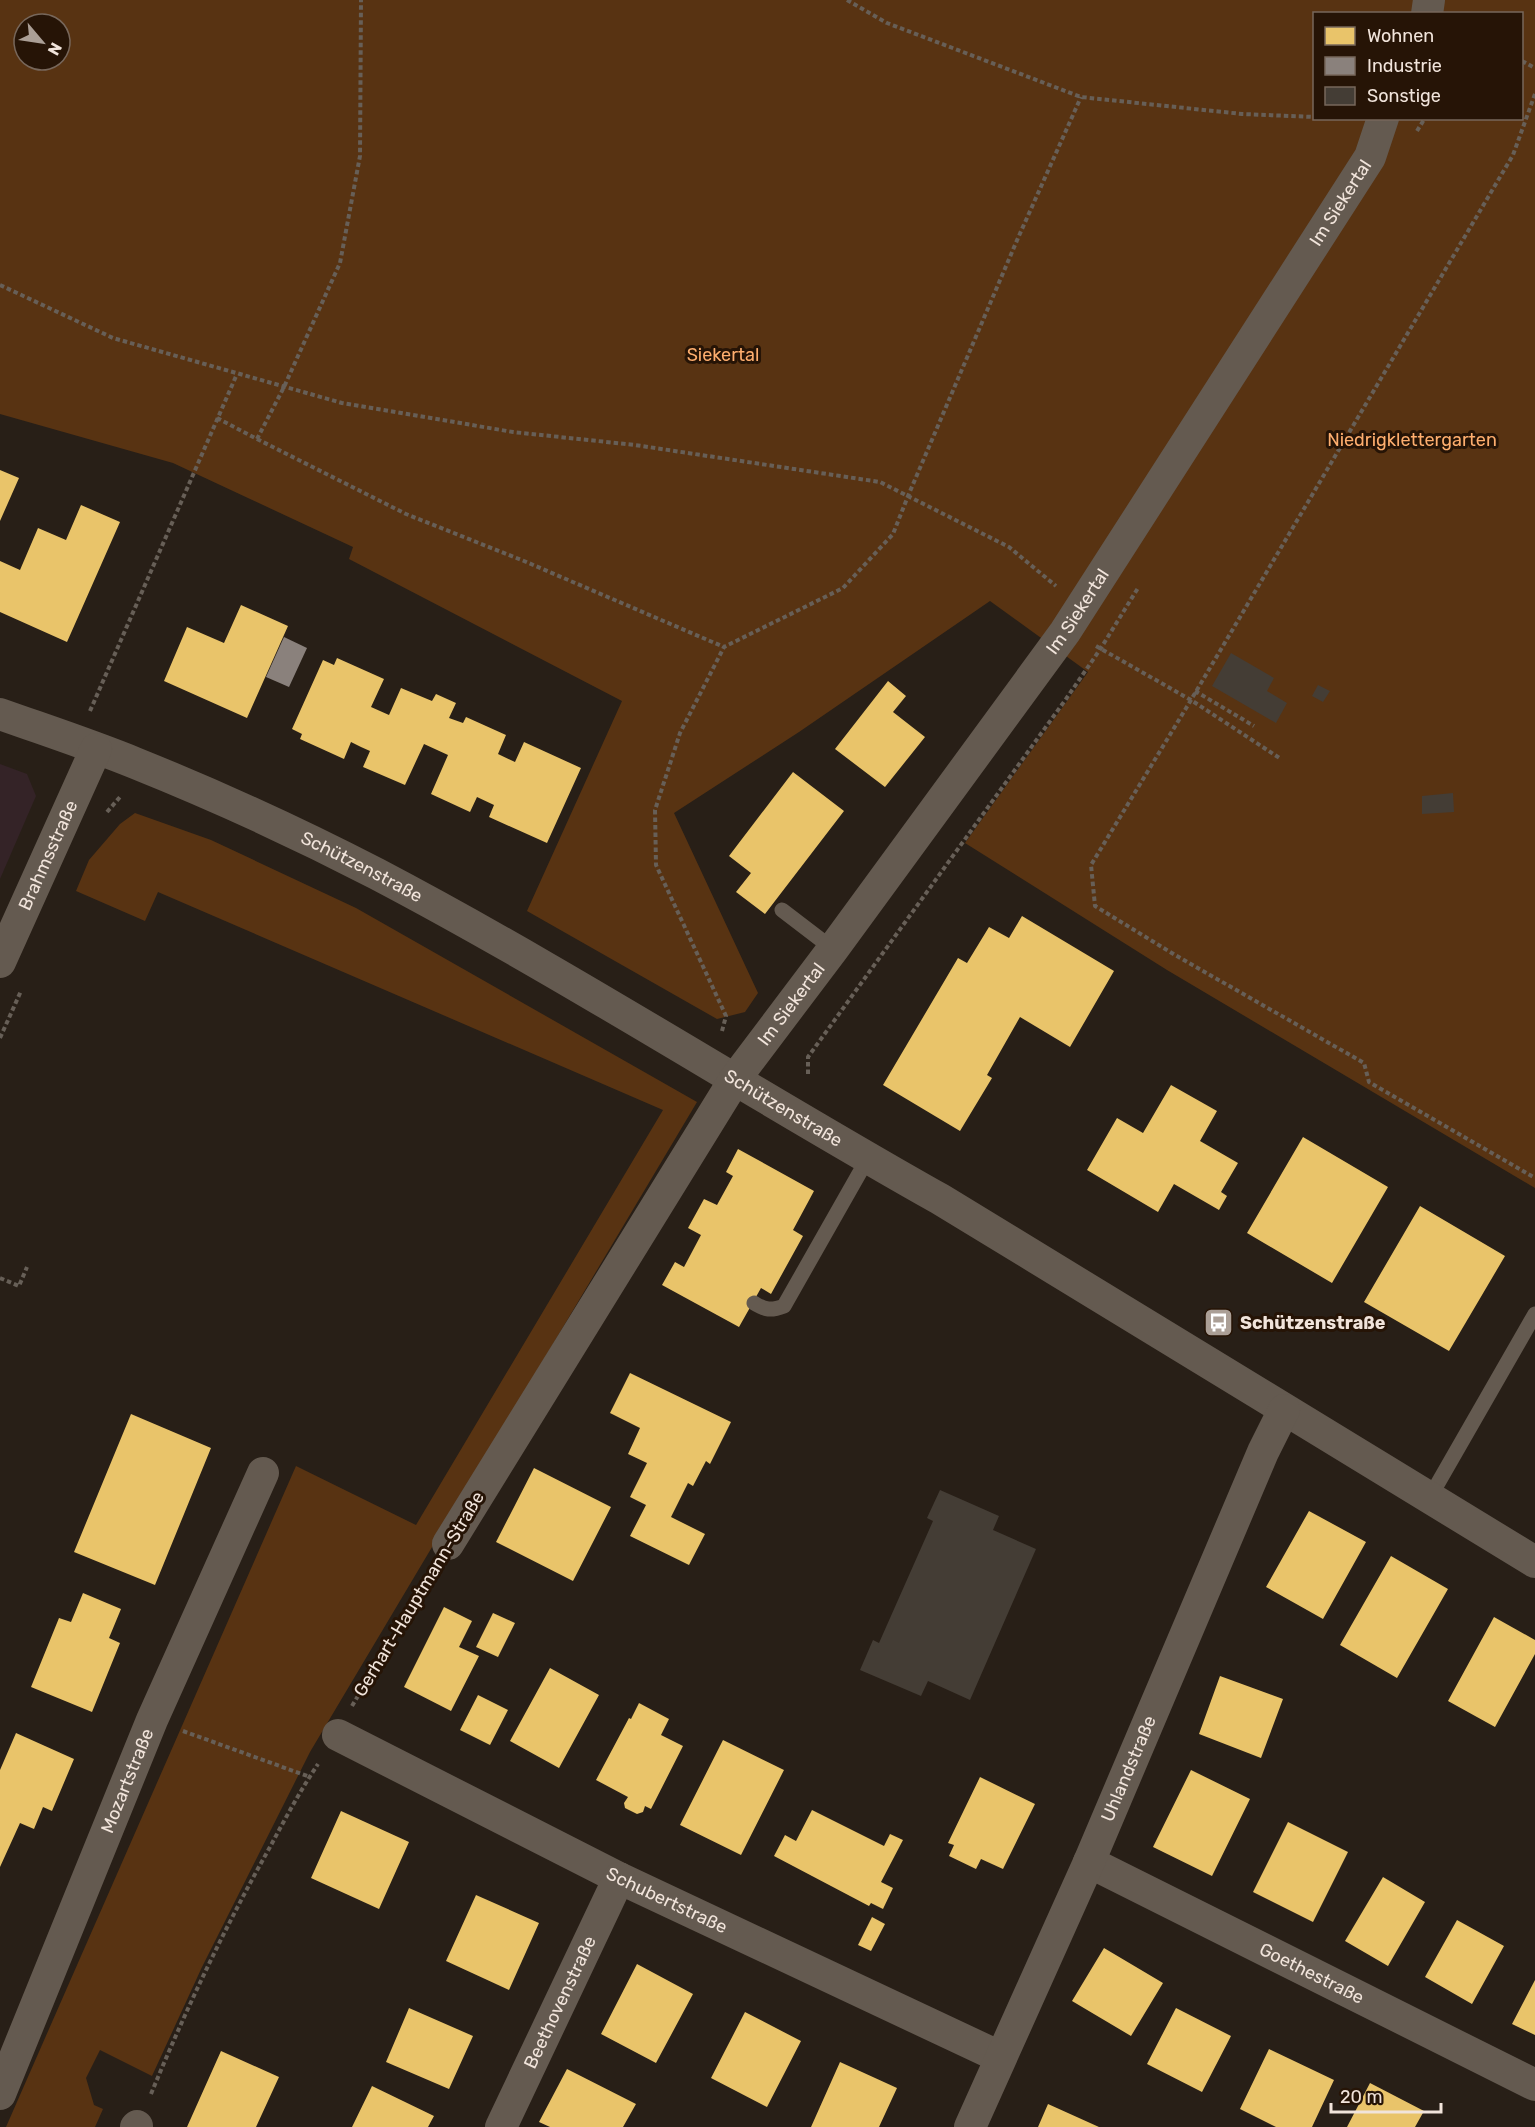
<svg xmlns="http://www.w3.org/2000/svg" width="1535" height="2127" viewBox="0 0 1535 2127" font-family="Rubik,sans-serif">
  <rect width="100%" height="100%" fill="#281f17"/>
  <path fill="#342327" d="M0 764 27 774 36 796 0 879Z"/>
  <path fill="#583312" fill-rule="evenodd" d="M0 0H1535V1188L1167 970 965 843 1088 672 990 601 799 732 674 813 758 993 745 1012 717 1019 527 911 622 701 349 559 353 547 173 463 0 414ZM1314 14H1522V118H1314ZM24 24H60V60H24Z
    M135 813 211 840 356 908 697 1102 310 1752 202 1967 152 2076 100 2050 86 2078 94 2105 103 2109 95 2127H6L296 1466 416 1525 663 1110 158 892 145 921 76 891 89 860 120 824Z"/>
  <path fill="#e9c46a" d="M0 470 19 478 0 521Z
    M81 505 120 522 67 642 0 612V561L20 570 38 528 66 540Z
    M241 605 288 626 247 718 164 681 187 627 224 643Z
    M337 658 384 679 371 707 389 715 401 688 432 701 436 694 456 703 449 718 463 723 466 717 506 735 498 754 515 762 524 742 581 768 547 843 489 817 494 805 477 797 470 812 431 794 448 755 424 744 405 785 363 767 370 751 361 747 351 742 344 759 300 739 302 734 292 729 323 660 334 665Z
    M888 681 906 696 893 712 925 737 885 787 835 749Z
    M793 772 844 811 765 914 736 892 751 873 729 856Z
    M1022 916 1114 971 1070 1047 1020 1017 987 1075 992 1078 960 1131 883 1085 958 958 967 963 989 927 1009 938Z
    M1171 1085 1217 1111 1200 1141 1238 1163 1221 1192 1227 1196 1219 1210 1174 1184 1158 1212 1087 1170 1117 1118 1143 1133Z
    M1303 1137 1388 1187 1332 1283 1247 1233Z
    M738 1149 814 1191 793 1230 803 1236 771 1294 761 1288 739 1327 662 1285 675 1262 684 1267 701 1235 688 1228 704 1199 717 1205 733 1176 726 1172Z
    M1420 1206 1505 1256 1449 1351 1364 1302Z
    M630 1373 731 1422 710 1464 706 1461 693 1486 688 1483 671 1517 705 1534 689 1565 630 1536 646 1505 630 1497 647 1463 628 1454 640 1428 610 1413Z
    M131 1414 211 1448 155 1585 74 1552Z
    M534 1468 611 1507 573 1581 496 1542Z
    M1309 1511 1366 1542 1323 1619 1266 1587Z
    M1391 1556 1448 1589 1397 1678 1340 1645Z
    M83 1593 121 1609 109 1638 120 1643 92 1712 31 1687 59 1618 71 1622Z
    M444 1607 472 1621 459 1647 479 1656 451 1711 404 1687Z
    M493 1613 515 1623 498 1657 476 1647Z
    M1494 1617 1535 1640V1654L1495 1727 1448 1701Z
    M550 1668 599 1695 559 1768 510 1741Z
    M1220 1676 1283 1699 1261 1758 1199 1734Z
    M478 1695 508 1710 490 1745 460 1730Z
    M639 1703 669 1719 661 1735 683 1746 651 1809 645 1806 643 1812 637 1814 625 1808 624 1803 628 1797 596 1780 629 1718 631 1719Z
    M16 1733 74 1759 52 1811 43 1807 34 1829 20 1823 0 1867V1770Z
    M723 1740 784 1770 741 1855 680 1825Z
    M1191 1770 1250 1799 1212 1876 1153 1847Z
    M980 1777 1035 1804 1003 1869 981 1859 976 1869 949 1856 954 1845 948 1843Z
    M812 1810 884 1846 890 1834 903 1840 881 1882 893 1888 883 1909 871 1903 869 1906 774 1856 785 1835 796 1841Z
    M341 1811 409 1842 379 1909 311 1878Z
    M1288 1822 1348 1852 1313 1922 1253 1892Z
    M1383 1877 1425 1902 1388 1966 1345 1941Z
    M476 1895 539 1923 509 1990 446 1961Z
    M872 1917 885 1924 871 1951 858 1945Z
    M1457 1920 1504 1946 1472 2004 1425 1977Z
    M1104 1948 1163 1983 1131 2036 1072 2001Z
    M637 1964 693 1994 656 2063 601 2034Z
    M1535 1980V2035L1512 2024Z
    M409 2008 473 2036 449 2089 386 2062Z
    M1176 2008 1231 2036 1202 2092 1147 2064Z
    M745 2012 801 2041 767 2107 711 2078Z
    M1269 2049 1334 2080 1312 2127H1276L1240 2109Z
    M221 2051 279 2077 256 2127H187Z
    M840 2062 897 2088 879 2127H811Z
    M567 2069 636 2104 623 2127H550L539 2122Z
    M1370 2083 1424 2111 1415 2127H1347Z
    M372 2086 434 2116 428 2127H352Z
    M1048 2104 1099 2127H1038Z"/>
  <path fill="#8a817c" d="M284 637 307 648 289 687 266 677Z"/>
  <path fill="#443d35" d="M1231 653 1274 678 1267 691 1287 703 1276 723 1212 686Z
    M1318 685 1330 691 1323 702 1312 696Z
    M1453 793 1454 812 1422 814V796Z
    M940 1490 999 1516 993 1530 1036 1549 970 1700 928 1681 921 1696 860 1670 873 1640 879 1643 933 1521 927 1518Z"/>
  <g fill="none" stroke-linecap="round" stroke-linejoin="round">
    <path stroke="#675f57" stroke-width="4" stroke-dasharray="4.5 3" stroke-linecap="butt" d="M847 0 887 23 1081 97 1242 114 1314 117
      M1522 61 1535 68
      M1535 94 1513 155 1191 700 1091 865 1095 906 1175 955 1364 1063 1369 1082 1535 1178
      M1417 131 1425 118
      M0 285 113 338 342 403 513 432 635 445 880 482 1009 547 1056 586
      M217 418 257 439 284 387 340 263 360 156 361 0
      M257 439 406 514 524 561 724 647
      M1096 646 1191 700 1281 759
      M1195 691 1254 726
      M90 711 237 374
      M107 812 120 797
      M722 1031 726 1016 656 865 655 810 680 733 724 647 843 588 893 534 908 496 1018 238 1081 97
      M0 1038 21 991
      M808 1074V1057L1066 699 1101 648 1138 588
      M0 1278 19 1286 27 1267
      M352 1706 431 1573
      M183 1731 310 1777
      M151 2094C186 2009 225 1927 270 1847 285 1819 300 1791 318 1764"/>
    <path stroke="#645a50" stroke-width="15" d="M782 910 833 949
      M754 1303C765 1310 771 1311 784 1306L868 1158
      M1430 1497 1535 1314"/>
    <g stroke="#645a50" stroke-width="32">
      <path d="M1427 14 1429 0"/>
      <path id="s1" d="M0 714C45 730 91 745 135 763 217 796 298 833 377 874 569 975 751 1093 940 1199L1535 1562"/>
      <path id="s2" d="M0 962 96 749"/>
      <path id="s3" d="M448 1544 735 1079 833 949 1065 632 1370 157 1383 118"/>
      <path id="s4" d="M338 1735 619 1878 1000 2057"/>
      <path id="s5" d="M1089 1862 1535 2085"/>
      <path id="s6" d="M0 2094 152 1720 263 1473"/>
      <path d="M136 2127 137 2126"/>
      <path id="s7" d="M501 2127 619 1878"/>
      <path id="s8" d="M970 2127 1089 1862 1263 1452 1284 1410"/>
    </g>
  </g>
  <defs>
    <symbol id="bus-square" viewBox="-11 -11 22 22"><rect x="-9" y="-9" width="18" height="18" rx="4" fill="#ab9f96" stroke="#261406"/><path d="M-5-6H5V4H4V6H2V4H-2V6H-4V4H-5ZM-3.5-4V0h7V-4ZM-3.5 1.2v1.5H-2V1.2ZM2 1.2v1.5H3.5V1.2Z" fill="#fff"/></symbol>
  </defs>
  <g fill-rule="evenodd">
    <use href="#bus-square" x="1202" y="1306" width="33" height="33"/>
  </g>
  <g text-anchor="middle" stroke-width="6" stroke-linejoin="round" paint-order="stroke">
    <g font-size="18" fill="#f1e4db" stroke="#261406">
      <text dy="6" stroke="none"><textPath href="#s3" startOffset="1612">Im Siekertal</textPath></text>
      <text dy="6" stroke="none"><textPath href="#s3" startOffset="1126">Im Siekertal</textPath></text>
      <text dy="6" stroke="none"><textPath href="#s2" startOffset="117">Brahmsstraße</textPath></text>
      <text dy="6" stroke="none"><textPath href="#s1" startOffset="393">Schützenstraße</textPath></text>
      <text dy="6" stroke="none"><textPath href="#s3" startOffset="640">Im Siekertal</textPath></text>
      <text dy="6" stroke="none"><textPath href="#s1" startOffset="879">Schützenstraße</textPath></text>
      <text transform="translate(419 1594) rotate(-59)" y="6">Gerhart-Hauptmann-Straße</text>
      <text dy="6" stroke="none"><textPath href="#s8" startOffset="392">Uhlandstraße</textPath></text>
      <text dy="6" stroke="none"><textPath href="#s6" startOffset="338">Mozartstraße</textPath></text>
      <text dy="6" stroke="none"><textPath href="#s4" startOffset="368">Schubertstraße</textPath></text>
      <text dy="6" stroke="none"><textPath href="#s5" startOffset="249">Goethestraße</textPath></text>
      <text dy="6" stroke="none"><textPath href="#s7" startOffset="138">Beethovenstraße</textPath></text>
    </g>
    <g font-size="18" fill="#feae6e" stroke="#261406">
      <text x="723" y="361">Siekertal</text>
      <text x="1412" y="446">Niedrigklettergarten</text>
    </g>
    <g font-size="18" font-weight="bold" fill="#f1e4db" stroke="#261406" text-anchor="start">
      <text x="1240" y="1329">Schützenstraße</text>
    </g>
  </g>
  <rect x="1313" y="12" width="210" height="108" fill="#261406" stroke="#77675b" stroke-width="1.5"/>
  <rect x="1325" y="27" width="30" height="18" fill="#e9c46a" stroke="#77675b" stroke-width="1.5"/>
  <text x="1367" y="42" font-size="18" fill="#f1e4db">Wohnen</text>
  <rect x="1325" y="57" width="30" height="18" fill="#8a817c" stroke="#77675b" stroke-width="1.5"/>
  <text x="1367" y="72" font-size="18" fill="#f1e4db">Industrie</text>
  <rect x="1325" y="87" width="30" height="18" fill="#443d35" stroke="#77675b" stroke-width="1.5"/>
  <text x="1367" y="102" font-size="18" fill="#f1e4db">Sonstige</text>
  <g transform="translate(42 42) rotate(119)"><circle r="28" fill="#261406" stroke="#77675b" stroke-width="1.5"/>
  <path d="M0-4.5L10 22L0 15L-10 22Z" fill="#ab9f96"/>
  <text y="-9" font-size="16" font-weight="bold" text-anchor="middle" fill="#f1e4db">N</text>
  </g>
  <path d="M1331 2103v9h110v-9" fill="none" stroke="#f1e4db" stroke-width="3"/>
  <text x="1340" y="2103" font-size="18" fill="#f1e4db" stroke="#261406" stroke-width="4.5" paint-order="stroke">20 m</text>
</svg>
